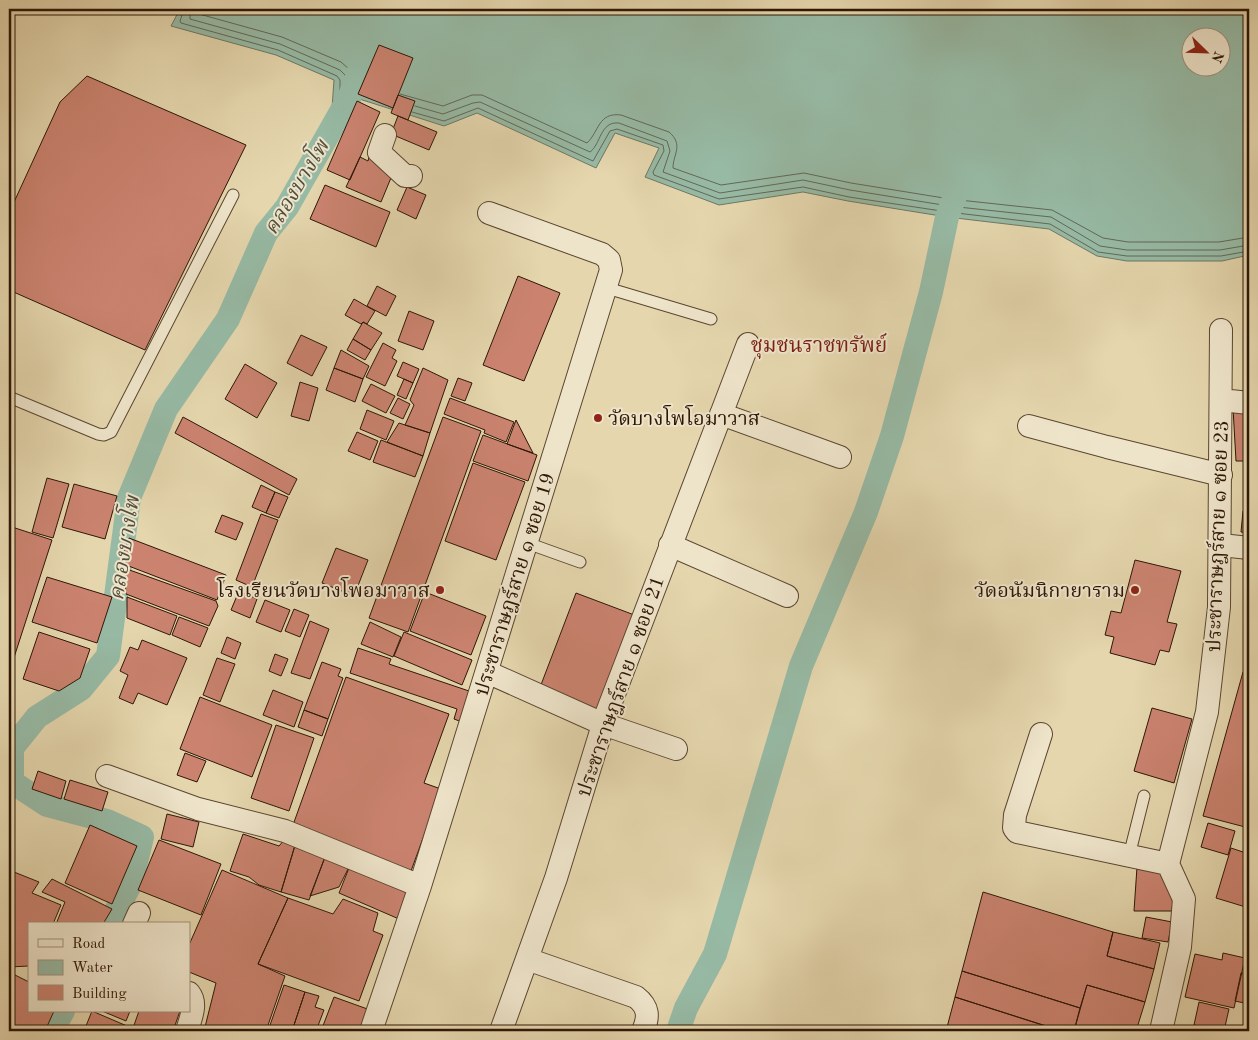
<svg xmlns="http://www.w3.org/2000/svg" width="1258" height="1040" viewBox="0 0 1258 1040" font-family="'Old Standard TT','Noto Serif Thai',serif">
  <rect width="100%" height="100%" fill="#e5d6ad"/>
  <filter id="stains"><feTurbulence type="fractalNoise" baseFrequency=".004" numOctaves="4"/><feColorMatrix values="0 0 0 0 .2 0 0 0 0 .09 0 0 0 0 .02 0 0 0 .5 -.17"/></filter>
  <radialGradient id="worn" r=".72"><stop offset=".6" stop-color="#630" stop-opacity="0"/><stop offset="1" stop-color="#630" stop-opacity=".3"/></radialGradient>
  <path fill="#97baa5" stroke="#6d7865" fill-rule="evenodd" d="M180 9H1249V255L1222 261H1127L1097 256 1049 229 947 217 848 201 803 192 719 205 645 177 659 148 615 133 596 168 477 113 444 126 350 96 332 108 334 80 276 55 171 26ZM1190 38H1220V68H1190Z"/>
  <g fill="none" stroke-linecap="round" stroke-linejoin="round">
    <path stroke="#626856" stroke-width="1" d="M184 9 180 21 181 23 278 50 337 76 340 80V95L349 91 357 93
      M190 9V19L280 44 340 70 345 75 347 84 359 88
      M198 9 199 14 282 37 341 62 349 69 354 78 362 81
      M400 94 443 106 472 95H482L587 143C599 132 598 112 621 115L669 132C684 145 673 154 673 168L721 185 804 173 851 183 950 199 1052 210 1103 238 1128 242H1219L1249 237
      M415 106 443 114 473 103 480 102 590 152C601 144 600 121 619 123L667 141 670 151 663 172 720 193 803 180 850 190 949 206 1051 217 1100 246 1127 250H1220L1249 245
      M412 112 444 121 478 108 593 161 610 131 617 129 663 145 664 151 653 172 654 175 719 199 803 187 849 197 948 212 1050 224 1098 252 1127 256H1221L1249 251"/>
    <path stroke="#97baa5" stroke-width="24" d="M109 924 131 883 142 837 107 821 47 805 12 782V748L37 717 81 689 108 656 129 498 166 409 228 319 266 233 287 207 350 96 381 9
      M52 1031 63 1011
      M678 1031 686 1008 715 954 801 666 866 512 892 436 931 292 947 217 958 188"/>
  </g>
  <path fill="#cb8370" stroke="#2d1606" d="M379 45 413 58 393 108 358 94Z
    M87 76 246 145 145 350 9 290V213L60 102Z
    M398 95 415 101 408 120 391 113Z
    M357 101 380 112 350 180 327 170Z
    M398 116 437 132 429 150 391 134Z
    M360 157 368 161 369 157 388 165 393 173 381 202 346 187Z
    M325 185 390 212 376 247 310 219Z
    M407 187 426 195 416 219 397 210Z
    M518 276 560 293 524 381 483 365Z
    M377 286 396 296 386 316 367 306Z
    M354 299 375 311 367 324 363 322 361 324 345 315Z
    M409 311 434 321 423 350 398 341Z
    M363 322 382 333 371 350 353 339Z
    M301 335 327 347 312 376 287 363Z
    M353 339 371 350 365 360 347 350Z
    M383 343 396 350 392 358 397 361 385 386 366 377Z
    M341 350 369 366 363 379 334 368Z
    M403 362 419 369 413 383 397 376Z
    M245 364 277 383 257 418 225 399Z
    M334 368 363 379 355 402 326 390Z
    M423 368 448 380 430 433 405 425 414 405 410 400Z
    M458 378 472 383 465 401 451 396Z
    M404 379 413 383 406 399 397 395Z
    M300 382 318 388 309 421 291 416Z
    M371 384 395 396 386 413 362 401Z
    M398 398 410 404 403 419 390 413Z
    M450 398 514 422 506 442 484 433 485 430 444 414Z
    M1233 408 1249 409V461H1236Z
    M367 410 394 421 386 440 360 429Z
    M183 417 297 479 289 495 175 433Z
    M443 417 481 431 408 632 369 618Z
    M516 420 533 453 507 444Z
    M399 423 430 433 423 456 387 442Z
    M357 432 378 441 370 460 348 451Z
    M483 435 537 455 528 481 473 461Z
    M381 440 423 456 415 477 373 462Z
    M473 463 525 482 496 560 445 541Z
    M47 478 69 484 53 538 32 532Z
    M74 484 117 496 105 539 62 527Z
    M261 485 275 492 266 513 252 507Z
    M275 492 288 497 279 518 266 513Z
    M1243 511 1249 512V533L1241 532Z
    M261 514 278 520 252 587 236 580Z
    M222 515 243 523 236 540 215 532Z
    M9 526 52 540 9 673Z
    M129 538 226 575 217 600 126 565 124 550Z
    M336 548 368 560 354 596 322 583Z
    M1135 560 1181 571 1167 622 1177 624 1169 652 1160 650 1155 665 1110 653 1114 637 1105 635 1111 611 1121 613Z
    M124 568 216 601 218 606 209 626 126 594Z
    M47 577 112 597 97 643 32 622Z
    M239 591 257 599 250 618 231 610Z
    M425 592 486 616 471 655 410 631Z
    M576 593 637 616 599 714 539 690Z
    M127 597 177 616 170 635 127 618Z
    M265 600 290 610 281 632 256 622Z
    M294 609 309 615 300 637 285 631Z
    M179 617 208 628 200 647 172 635Z
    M310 621 329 629 310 679 291 673Z
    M370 622 401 637 393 657 361 644Z
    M39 632 90 649 80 678 59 691 23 679Z
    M404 632 472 660 462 685 394 656Z
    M227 637 241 643 235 659 221 653Z
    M142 640 187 658 167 705 138 693 133 704 119 698 128 675 120 671 130 647 138 650Z
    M358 648 391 659 389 664 472 692 462 722 454 719 457 709 350 673Z
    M275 654 288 659 281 676 269 671Z
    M217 658 235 664 220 702 203 695Z
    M322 662 341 669 338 676 343 678 328 719 304 710Z
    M1243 672 1249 673V828L1203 816Z
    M346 677 449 714 424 783 441 789 411 871 293 825Z
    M273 690 303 702 294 727 263 715Z
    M200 697 272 725 252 777 180 749Z
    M1152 708 1192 719 1174 783 1134 771Z
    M304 710 328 719 322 736 298 727Z
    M276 725 314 738 289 811 251 798Z
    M185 753 206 761 197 782 177 775Z
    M38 771 66 781 61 799 32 789Z
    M70 780 108 792 102 811 64 799Z
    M167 814 199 822 193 847 161 839Z
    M1208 823 1235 831 1228 855 1201 847Z
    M90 825 137 846 112 904 65 883Z
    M243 834 279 846 285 839 296 842 281 892 259 885 249 877 230 871Z
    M159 840 221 864 201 915 138 890Z
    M296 842 325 857 309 900 281 892Z
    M1231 848 1249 854V908L1216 898Z
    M325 857 350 865 339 887 310 896Z
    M1137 867 1165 872 1175 898 1173 911H1134Z
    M349 868 410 894 399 919 339 893Z
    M9 870 39 882 32 893 61 905 53 924H29V966L9 967Z
    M222 870 288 898 258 964 285 976 266 1031H215L205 1027 216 983 189 972V945Z
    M52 879 112 909 103 924H56L65 902 42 892Z
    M983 892 1113 932 1107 956 1154 969 1145 1002 1087 985 1080 1008 962 971Z
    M288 898 333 914 343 899 378 913 373 931 383 935 359 1001 258 964Z
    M1146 917 1172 922 1168 942 1142 938Z
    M1113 932 1160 943 1154 969 1107 956Z
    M1223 953 1245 958 1234 1008 1185 997 1195 954 1222 960Z
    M962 971 1080 1008 1074 1031H1062L955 997Z
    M9 972 29 982V1011H54L45 1031H17L9 1027Z
    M1241 973 1249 974V1004L1235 1001Z
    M284 985 305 992 292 1031H268Z
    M1087 985 1145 1002 1137 1028 1149 1031H1074Z
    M305 992 319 996 315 1007 324 1010 316 1031H292Z
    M334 997 373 1011 365 1031H321Z
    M955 997 1061 1031H946Z
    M1199 1002 1229 1009 1224 1031 1194 1025Z
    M92 1011 127 1026 125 1031H84Z
    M102 1011H130L126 1021Z
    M139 1011H180L173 1031H132Z"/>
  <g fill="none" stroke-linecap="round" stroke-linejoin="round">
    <defs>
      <path id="lane" d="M607 288 711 319
        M9 397 98 434 104 435 111 432 233 195
        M527 543 580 562
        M1129 856 1144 796"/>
      <path id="street" d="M385 135 379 152 405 176H411
        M1221 400 1249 403
        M721 414 840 457
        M1029 426 1107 447 1221 475
        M670 545 787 596
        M1221 545 1249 548
        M487 672 603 724 676 749
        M1041 734 1015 815 1014 828 1017 832 1168 864
        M107 776 198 809 285 831 420 886
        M134 924 139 913
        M527 959 636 997C649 1007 649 1017 643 1031
        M187 1031C190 1019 198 1004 189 993
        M371 1031 420 886 611 270 609 260 602 254 489 213
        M501 1031 556 878 606 715 748 344
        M1161 1031 1180 947 1184 899 1168 864 1207 712 1219 607 1221 330"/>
    </defs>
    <use href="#lane" stroke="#5b4630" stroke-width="13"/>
    <use href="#street" stroke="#5b4630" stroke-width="24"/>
    <use href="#lane" stroke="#eee4ca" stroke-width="11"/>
    <use href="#street" stroke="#eee4ca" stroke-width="22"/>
  </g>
  <g fill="#8f2418" stroke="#eee4ca" stroke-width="2">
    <circle cx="598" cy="418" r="5"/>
    <circle cx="440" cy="590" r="5"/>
    <circle cx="1135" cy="590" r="5"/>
  </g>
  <g text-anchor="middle" stroke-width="4" stroke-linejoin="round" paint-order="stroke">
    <g font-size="20" fill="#2d1606" stroke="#eee4ca" text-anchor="end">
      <text x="608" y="425" text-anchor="start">วัดบางโพโอมาวาส</text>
      <text x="430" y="597">โรงเรียนวัดบางโพอมาวาส</text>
      <text x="1125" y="597">วัดอนัมนิกายาราม</text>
    </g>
    <g font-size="20" fill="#2d1606" stroke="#eee4ca">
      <text transform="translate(1217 536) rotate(-88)" y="7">ประชาราษฎร์สาย ๑ ซอย 23</text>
      <text transform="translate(514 584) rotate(-73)" y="7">ประชาราษฎร์สาย ๑ ซอย 19</text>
      <text transform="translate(620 686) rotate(-71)" y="7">ประชาราษฎร์สาย ๑ ซอย 21</text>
    </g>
    <g font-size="21" font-style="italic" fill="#524f3e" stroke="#eee4ca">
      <text transform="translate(296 187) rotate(-59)" y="7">คลองบางโพ</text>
      <text transform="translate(124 548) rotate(-81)" y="7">คลองบางโพ</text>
    </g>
    <g font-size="21" fill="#7a1f14" stroke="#eee4ca">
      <text x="819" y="352">ชุมชนราชทรัพย์</text>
    </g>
  </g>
  <rect width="1258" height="1040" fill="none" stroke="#e5d6ad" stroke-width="30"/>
  <rect x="10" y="10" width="1238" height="1020" fill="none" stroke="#2d1606" stroke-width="2.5"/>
  <rect x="15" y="15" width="1228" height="1010" fill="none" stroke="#2d1606"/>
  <rect x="28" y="922" width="162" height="90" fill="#eee4ca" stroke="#a1927c"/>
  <rect x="38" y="939" width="25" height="8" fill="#eee4ca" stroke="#a1927c"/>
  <text x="72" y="948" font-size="15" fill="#2d1606">Road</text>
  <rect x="38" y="960" width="25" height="15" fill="#97baa5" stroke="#a1927c"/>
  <text x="72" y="972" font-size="15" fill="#2d1606">Water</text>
  <rect x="38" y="985" width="25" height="15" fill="#cb8370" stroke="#a1927c"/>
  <text x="72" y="998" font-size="15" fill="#2d1606">Building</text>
  <g transform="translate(1206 52) rotate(113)"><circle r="24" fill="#eee4ca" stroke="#a1927c"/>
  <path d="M0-4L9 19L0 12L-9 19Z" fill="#8f2418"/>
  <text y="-8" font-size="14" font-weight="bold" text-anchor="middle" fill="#2d1606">N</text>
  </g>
  <rect width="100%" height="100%" filter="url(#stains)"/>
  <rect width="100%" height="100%" fill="url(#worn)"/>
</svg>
